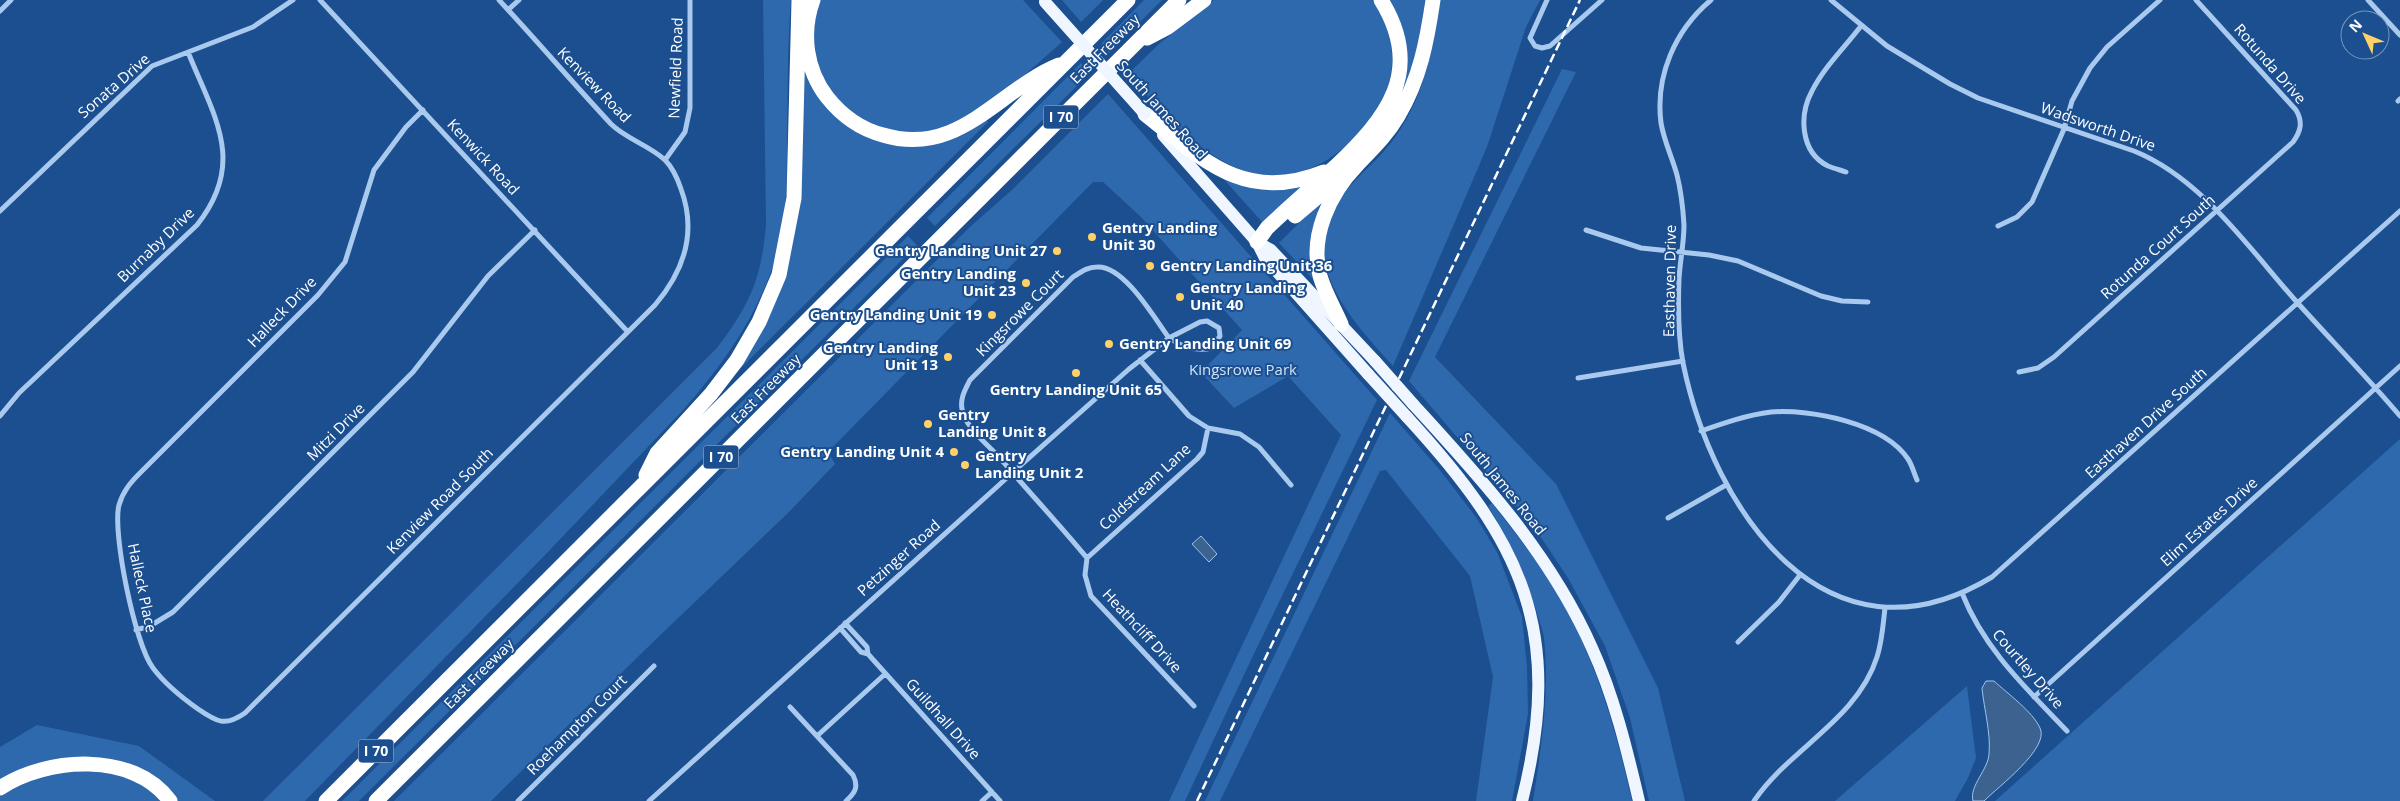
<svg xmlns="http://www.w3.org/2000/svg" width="2400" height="801" viewBox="0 0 2400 801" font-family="'Open Sans',sans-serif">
  <rect width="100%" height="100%" fill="#1b4f8f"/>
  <path fill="#2e69ad" d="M763 0H791C787 48 788 96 787 144 787 179 787 216 778 250 761 311 725 362 684 409L545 555 305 801H263L717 348C750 304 761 280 766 225Z
    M820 0H1023L1062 42C1024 75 984 116 935 130 919 135 901 133 886 129 828 111 801 57 820 0Z
    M1062 0H1103L1081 22Z
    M1144 0H1162L1109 53 1101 44Z
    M1214 0H1372C1389 25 1397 53 1389 83 1378 131 1309 189 1257 175 1204 161 1163 114 1128 74L1159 44Z
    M1387 0H1425L1420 40 1403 95 1400 93Z
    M1439 0H1540L1526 27 1487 147 1393 366C1349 317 1292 258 1345 192 1361 172 1382 157 1396 136 1425 94 1433 49 1439 0Z
    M800 55 809 75 881 141 985 119 988 122 733 376 781 277Z
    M1081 63 1090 73 935 226 927 218Z
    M1562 69 1576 72 1435 357 1556 484 1658 688 1685 801H1649L1630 718 1605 646 1568 578 1534 527 1409 381Z
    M1108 94 1377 400 1250 662 1185 801H1169L1341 435 1288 376 1234 408 1204 376 1209 364 1242 330 1141 217 1103 182H1093L828 452 835 464 788 513 650 645 491 801H394L972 225 1013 189Z
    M1220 175 1273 190 1298 187 1300 189 1263 223Z
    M1327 195 1311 254 1312 278 1279 243Z
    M908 236 917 245 359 801H342Z
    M1390 413 1439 469 1476 517 1497 552 1522 617 1527 667 1528 714 1512 801H1476L1493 677 1470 576 1386 470 1380 471 1220 801H1205Z
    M2400 439V801H1995Z
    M1492 503C1516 535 1543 567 1563 603 1597 664 1617 733 1632 801H1533C1541 748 1550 693 1544 638 1543 630 1539 621 1537 613 1525 575 1509 540 1488 506Z
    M1967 686 1976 758 1968 778 1955 801H1835Z
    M37 725 139 746 215 801H177L121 763 0 781V747Z
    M82 771C121 774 132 775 163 801H0V795C22 779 54 774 82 771Z"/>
  <path fill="#3c6290" stroke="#9cc4f0" d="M1201 536 1217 554 1209 562 1192 544Z
    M1986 681H1994C2007 693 2033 712 2040 728 2050 748 1998 787 1984 801H1973C1969 786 1988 770 1989 754 1991 733 1984 709 1982 688Z"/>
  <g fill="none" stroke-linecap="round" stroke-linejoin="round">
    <path stroke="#a9c9ee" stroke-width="5" d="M320 0 627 331
      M1547 0 1530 38 1535 46 1542 48 1550 46 1602 0
      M1711 0C1675 30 1655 76 1661 123 1664 141 1672 157 1677 175 1681 191 1683 208 1684 225 1684 243 1680 261 1679 279 1678 306 1678 336 1683 363 1713 510 1826 677 1992 577L2400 211
      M1831 0 1887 46 1950 84 1978 98 2134 151C2201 178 2248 247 2295 300 2330 339 2366 376 2400 416
      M2368 0 2400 35
      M508 10 519 0
      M0 11 11 0
      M2398 101 2400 99
      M423 110 406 127 374 170 345 262 318 295 140 473C131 482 123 491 119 505 112 532 135 645 153 668 165 684 181 697 198 709 217 722 225 727 245 713L655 305C684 271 697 232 681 189 678 180 672 167 665 160 649 145 626 139 611 124 573 83 537 41 499 0
      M665 160 685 132 690 108V0
      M1846 172C1840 170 1833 168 1828 166 1800 152 1799 115 1812 91 1824 67 1845 47 1861 26
      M0 211 152 66 253 27 293 0
      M1998 226 2017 217 2032 202 2064 129 2072 101 2090 68 2107 47 2160 0
      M1586 230 1641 248 1709 255 1738 261 1821 296 1842 301 1868 302
      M1207 321 1219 328 1220 336 1212 348C1196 352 1182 347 1169 338L1200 322Z
      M1140 360 1189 416 1208 428 1240 434 1259 447 1291 485
      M2019 372 2038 368 2054 357 2293 142C2301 131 2303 122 2296 110L2196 0
      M1578 378 1683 361
      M0 416 19 393 197 225C247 162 214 117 188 52
      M1701 431C1724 423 1747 415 1771 412 1811 409 1884 423 1908 459 1912 465 1914 473 1917 480
      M1668 518 1726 485
      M1087 558 1197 459 1203 452 1208 428
      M1962 593C1984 649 2026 688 2067 731
      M845 623 867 647 868 654
      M840 628 861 652 868 654 1000 801
      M136 630 150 626 173 612 413 372 488 276 535 230
      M1738 642 1779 602 1800 575
      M2034 697 2400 366
      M790 707 853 775C859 787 855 793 846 801
      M817 736 885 674
      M518 801 654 666
      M649 801 999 485 1012 473 1129 369 1169 338C1155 319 1124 265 1097 267 1087 267 1081 272 1073 277L970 380C965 390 960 398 962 409 965 427 987 444 999 457 1028 491 1058 523 1087 558L1085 575 1091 596 1194 706
      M982 801 992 792
      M1754 801C1789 749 1857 720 1877 657 1882 642 1883 625 1885 608"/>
    <path stroke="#f0f6ff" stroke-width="12" d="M1163 135 1257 242 1265 258 1368 374
      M1257 242 1271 250 1375 361
      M1413 404C1482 479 1551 555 1592 648 1614 696 1627 750 1639 801
      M1407 417C1522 542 1565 630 1522 801"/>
    <path stroke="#fff" stroke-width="15" d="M813 0C801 33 806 70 827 97 842 116 860 129 883 135 959 158 998 90 1059 65
      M1147 38 1168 27 1204 0
      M1145 114C1203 160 1245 204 1324 172
      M1295 216 1342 176
      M1257 242 1267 228C1289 207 1312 187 1335 167 1387 118 1425 71 1381 0
      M1341 324C1334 308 1325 293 1320 276 1309 236 1330 193 1357 165 1372 149 1387 135 1398 116 1420 79 1427 41 1433 0
      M646 475 657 453 711 394 737 360 759 322 779 275 794 198 799 0
      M0 788C46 757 134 751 170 801
      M326 801 1128 0
      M376 801 1179 0"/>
    <path stroke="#fff" stroke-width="2.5" stroke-dasharray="9 4" stroke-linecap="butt" d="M1197 801 1580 0"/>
    <path stroke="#f0f6ff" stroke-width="12" d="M1045 2 1145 114
      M1375 361 1413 404
      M1368 374 1407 417"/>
  </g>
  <g fill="#ffd166" stroke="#1b4f8f" stroke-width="2">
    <circle cx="1092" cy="237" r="5"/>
    <circle cx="1057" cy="251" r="5"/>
    <circle cx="1150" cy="266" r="5"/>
    <circle cx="1026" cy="283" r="5"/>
    <circle cx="1180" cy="297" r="5"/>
    <circle cx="992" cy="315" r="5"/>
    <circle cx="1109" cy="344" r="5"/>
    <circle cx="948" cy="357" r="5"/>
    <circle cx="1076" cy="373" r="5"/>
    <circle cx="928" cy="424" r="5"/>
    <circle cx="954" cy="452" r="5"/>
    <circle cx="965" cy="465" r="5"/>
  </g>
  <g text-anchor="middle" stroke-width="4" stroke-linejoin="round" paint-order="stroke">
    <g fill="#1b4f8f" stroke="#bbcadd" stroke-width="1">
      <rect x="1043.5" y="105.5" width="35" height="23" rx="4"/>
      <rect x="703.5" y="445.5" width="35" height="23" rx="4"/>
      <rect x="358.5" y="739.5" width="35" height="23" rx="4"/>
    </g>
    <g font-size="14" font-weight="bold" fill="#fff">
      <text x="1061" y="122">I 70</text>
      <text x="721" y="462">I 70</text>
      <text x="376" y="756">I 70</text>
    </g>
    <g font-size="15" fill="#fff" stroke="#1b4f8f">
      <text transform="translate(1105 49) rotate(-45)" y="5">East Freeway</text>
      <text transform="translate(2270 64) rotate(49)" y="5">Rotunda Drive</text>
      <text transform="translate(676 68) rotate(-88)" y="5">Newfield Road</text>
      <text transform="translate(594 85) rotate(46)" y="5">Kenview Road</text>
      <text transform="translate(114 86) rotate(-41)" y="5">Sonata Drive</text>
      <text transform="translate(1162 110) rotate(48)" y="5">South James Road</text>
      <text transform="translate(2098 127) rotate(19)" y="5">Wadsworth Drive</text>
      <text transform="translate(483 157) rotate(47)" y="5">Kenwick Road</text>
      <text transform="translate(156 245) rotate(-44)" y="5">Burnaby Drive</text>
      <text transform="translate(2158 247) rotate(-42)" y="5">Rotunda Court South</text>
      <text transform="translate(1670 281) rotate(-89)" y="5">Easthaven Drive</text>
      <text transform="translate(282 312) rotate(-46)" y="5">Halleck Drive</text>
      <text transform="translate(1020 313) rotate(-45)" y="5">Kingsrowe Court</text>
      <text transform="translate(766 389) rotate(-45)" y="5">East Freeway</text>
      <text transform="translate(2146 423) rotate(-42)" y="5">Easthaven Drive South</text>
      <text transform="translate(336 432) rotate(-45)" y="5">Mitzi Drive</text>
      <text transform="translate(1503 484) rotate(51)" y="5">South James Road</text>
      <text transform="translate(1145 487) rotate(-43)" y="5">Coldstream Lane</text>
      <text transform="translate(440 501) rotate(-45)" y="5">Kenview Road South</text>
      <text transform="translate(2209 522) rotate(-42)" y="5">Elim Estates Drive</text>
      <text transform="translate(899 558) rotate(-42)" y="5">Petzinger Road</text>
      <text transform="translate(142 588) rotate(78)" y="5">Halleck Place</text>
      <text transform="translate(1142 631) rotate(47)" y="5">Heathcliff Drive</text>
      <text transform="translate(2028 669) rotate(49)" y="5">Courtley Drive</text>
      <text transform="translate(479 674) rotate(-45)" y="5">East Freeway</text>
      <text transform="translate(943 719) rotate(48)" y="5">Guildhall Drive</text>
      <text transform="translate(577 725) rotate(-45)" y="5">Roehampton Court</text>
    </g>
    <g font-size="15" font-weight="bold" fill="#fff" stroke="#1b4f8f" text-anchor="start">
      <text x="1102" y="233">Gentry Landing<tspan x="1102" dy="17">Unit 30</tspan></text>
      <text x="1047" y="256" text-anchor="end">Gentry Landing Unit 27</text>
      <text x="1160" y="271">Gentry Landing Unit 36</text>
      <text x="1016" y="279" text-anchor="end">Gentry Landing<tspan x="1016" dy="17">Unit 23</tspan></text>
      <text x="1190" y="293">Gentry Landing<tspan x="1190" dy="17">Unit 40</tspan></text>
      <text x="982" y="320" text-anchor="end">Gentry Landing Unit 19</text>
      <text x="1119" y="349">Gentry Landing Unit 69</text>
      <text x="938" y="353" text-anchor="end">Gentry Landing<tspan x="938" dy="17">Unit 13</tspan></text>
      <text x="1076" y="395" text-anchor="middle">Gentry Landing Unit 65</text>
      <text x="938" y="420">Gentry<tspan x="938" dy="17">Landing Unit 8</tspan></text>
      <text x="944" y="457" text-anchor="end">Gentry Landing Unit 4</text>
      <text x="975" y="461">Gentry<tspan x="975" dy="17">Landing Unit 2</tspan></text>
    </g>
    <g font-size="15" fill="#cfe3fa" stroke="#1b4f8f">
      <text x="1243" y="375">Kingsrowe Park</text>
    </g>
  </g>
  <g transform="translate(2365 35) rotate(314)"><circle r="24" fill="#1b4f8f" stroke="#7695bc"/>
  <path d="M0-4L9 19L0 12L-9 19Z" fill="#ffd166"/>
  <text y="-8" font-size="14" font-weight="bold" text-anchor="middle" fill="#ffffff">N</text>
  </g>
</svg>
